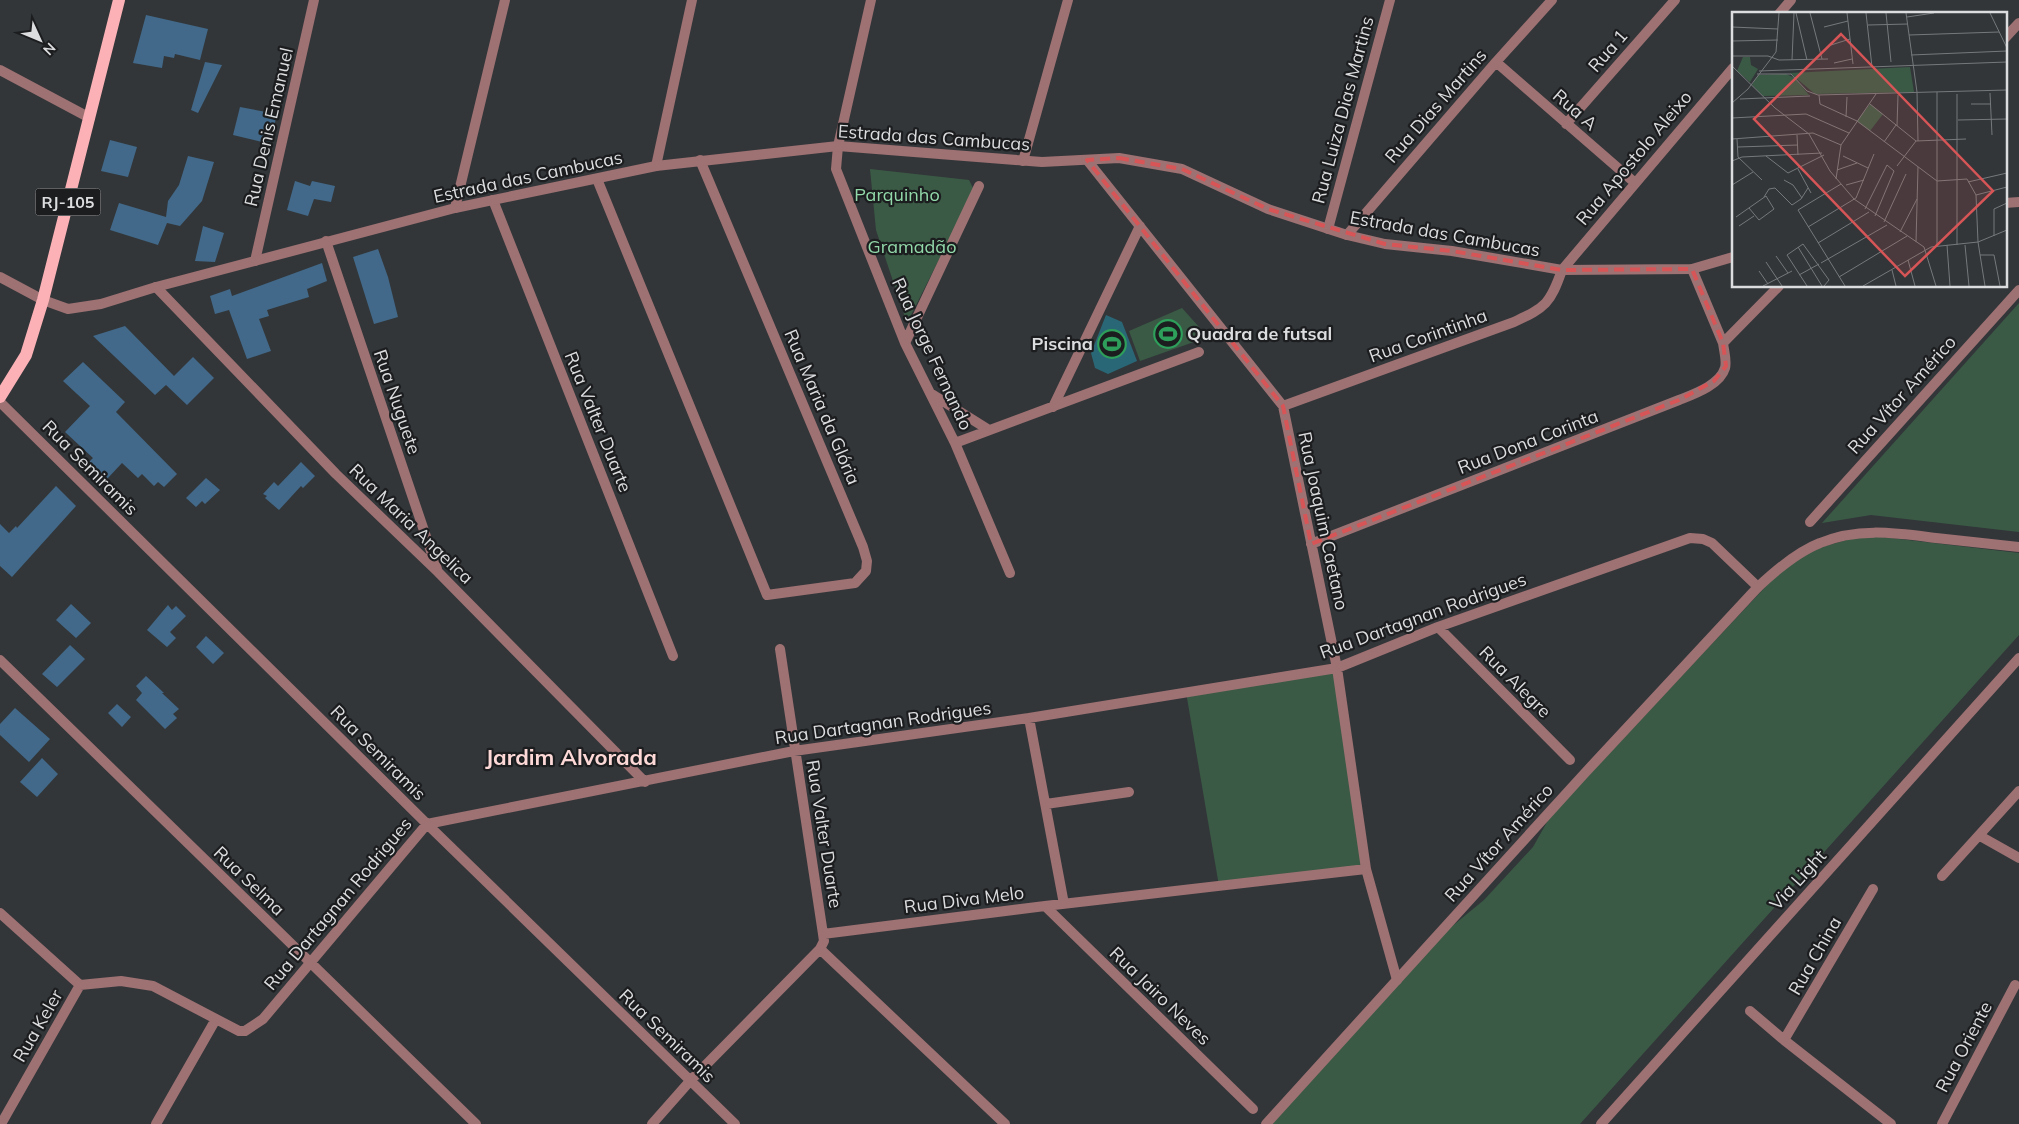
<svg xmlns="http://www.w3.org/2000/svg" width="2019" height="1124" viewBox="0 0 2019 1124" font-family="Mulish,sans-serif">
  <rect width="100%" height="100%" fill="#323639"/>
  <path fill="#3a5a45" d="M870 169 969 180 974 190 907 323 876 230Z
    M2019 303V532L1871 515 1822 523Z
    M1182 308 1208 337 1140 361 1129 331Z
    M1865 535 2019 553V635L1580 1124H1269L1445 932 1484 900 1533 847 1551 815 1788 563 1811 550Z
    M1337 668 1366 869 1219 886 1186 692Z"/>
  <path fill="#2a6776" d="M1106 315 1122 322 1137 361 1108 374 1095 368 1091 353Z"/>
  <path fill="#426989" d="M146 15 208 29 200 60 175 54 174 58 164 56 162 68 133 63Z
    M205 62 222 65 198 113 191 110Z
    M240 107 277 114 270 144 233 135Z
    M110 140 137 147 128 177 101 171Z
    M188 156 214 162 202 201 180 226 167 223 158 245 110 230 119 203 166 217 168 201 179 185Z
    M295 181 310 186 312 181 335 186 331 202 314 199 308 216 287 210Z
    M203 226 224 233 215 262 195 261Z
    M378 249 388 277 398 317 374 324 353 257Z
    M322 263 327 281 307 289 309 297 267 310 269 316 259 319 271 351 247 359 229 310 215 314 210 296 230 289 232 296Z
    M125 326 174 376 193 357 214 378 187 405 166 385 155 395 93 336Z
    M83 362 125 402 116 412 177 474 164 487 158 482 154 486 142 474 138 478 122 463 107 479 89 462 93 458 65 432 90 406 63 381Z
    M301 462 315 476 303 488 301 486 279 510 265 498 267 496 263 494 274 482 278 486Z
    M206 478 220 490 205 504 202 501 196 507 186 498Z
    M56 486 76 506 12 577 0 566V524L9 533 16 526 17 528Z
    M71 604 91 623 76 638 56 620Z
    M168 605 172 610 176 606 186 616 170 632 176 638 167 647 147 630Z
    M206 636 224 653 213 664 196 647Z
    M70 645 85 659 57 687 42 674Z
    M146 676 164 693H162L179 709 173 714 177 718 165 729 136 700 142 693 136 686Z
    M117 704 131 717 122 727 108 713Z
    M15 708 50 739 29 762 0 735V724Z
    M42 758 58 774 37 797 20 782Z"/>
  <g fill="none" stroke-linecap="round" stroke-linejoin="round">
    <path stroke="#9e7173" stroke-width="10" d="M871 0 838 146 836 169 905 343 955 443 1010 573
      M1779 14 1791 0
      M2005 38 2019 23
      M1496 62 1634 182
      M0 70 90 118
      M1566 124 1675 0
      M1087 160 1283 406 1337 668 1366 869 1397 980
      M1023 161 1068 0
      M656 166 692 0
      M597 179 767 595 855 583 866 571 867 561 863 547 700 160
      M493 200 673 656
      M455 208 505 0
      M1328 229 1390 0
      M1347 235 1496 62 1552 0
      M326 241 437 569
      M255 261 314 0
      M1692 269 1723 343
      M0 277 43 300
      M156 287 336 474 438 572 645 782
      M905 343 979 186
      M930 393 989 430
      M0 402 427 824 735 1124
      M1283 406 1514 322C1546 307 1550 304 1562 270L1733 68
      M1053 407 1140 226
      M955 443 1199 352
      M1810 522 2019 290
      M1311 544 1679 400C1694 394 1720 385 1725 368 1727 361 1724 351 1723 343L1779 286
      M1438 627 1570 760
      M780 649 823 934
      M0 660 476 1124
      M1029 718 1064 904
      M1046 804 1129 792
      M1980 836 2019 858
      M1942 876 2019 791
      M1045 906 1253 1109
      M0 913 80 985 1 1124
      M820 949 1005 1124
      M80 985 121 981 153 986 239 1031H245L263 1019 427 824 794 751 1029 718 1337 668 1438 627 1690 538 1703 539 1712 543 1758 587
      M1750 1011 1784 1040 1891 1124
      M1784 1040 1873 889
      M156 1124 216 1019
      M652 1124 690 1081 820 949 824 941 823 934 1045 906 1366 869
      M1942 1124 2015 985"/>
    <path stroke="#9e7173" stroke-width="10" d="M2005 203 2019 202
      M43 300 68 309 101 304 156 287 455 208 656 166 838 146 1042 162 1119 158 1182 169 1268 209 1347 235 1385 244 1452 251 1562 270 1692 269 1733 257
      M1266 1124 1584 774 1758 587C1776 570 1797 552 1820 543 1858 527 1896 533 1936 538 1964 541 1991 544 2019 547
      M1601 1124 2019 658"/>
    <path stroke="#fbb1b5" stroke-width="12" d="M0 397 26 355 43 300 119 0"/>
  </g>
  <path fill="none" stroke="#d75556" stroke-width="4" stroke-dasharray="10 6" stroke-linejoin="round" d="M1119 158 1182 169 1268 209 1385 244 1452 251 1562 270 1692 269 1723 343 1726 366 1714 381 1679 400 1311 544 1283 406 1087 160Z"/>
  <defs>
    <symbol id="stadium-ring" viewBox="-11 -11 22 22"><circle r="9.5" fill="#1c1d1f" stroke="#2e9e5b" stroke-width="1.5"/><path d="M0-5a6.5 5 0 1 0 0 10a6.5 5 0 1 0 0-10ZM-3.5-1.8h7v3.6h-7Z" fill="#2e9e5b"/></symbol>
  </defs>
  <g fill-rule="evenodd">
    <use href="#stadium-ring" x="1152" y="318" width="32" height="32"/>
    <use href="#stadium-ring" x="1096" y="328" width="32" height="32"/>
  </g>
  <g text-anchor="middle" stroke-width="4.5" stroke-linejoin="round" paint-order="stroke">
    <rect fill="#1c1d1f" stroke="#a2a3a5" stroke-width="1" x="35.5" y="188.5" width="65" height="27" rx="4"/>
    <g font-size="16" font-weight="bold" fill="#dbdddf">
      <text x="68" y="208">RJ-105</text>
    </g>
    <g font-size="18" fill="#dbdddf" stroke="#1c1d1f">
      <text transform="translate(1608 51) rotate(-49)" y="6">Rua 1</text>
      <text transform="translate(1436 106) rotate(-49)" y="6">Rua Dias Martins</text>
      <text transform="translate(1343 110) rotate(-75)" y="6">Rua Luiza Dias Martins</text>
      <text transform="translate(1575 110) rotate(41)" y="6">Rua A</text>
      <text transform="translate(269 127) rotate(-77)" y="6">Rua Denis Emanuel</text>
      <text transform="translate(934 138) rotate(4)" y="6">Estrada das Cambucas</text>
      <text transform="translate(1634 158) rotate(-50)" y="6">Rua Apostolo Aleixo</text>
      <text transform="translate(528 177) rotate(-12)" y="6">Estrada das Cambucas</text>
      <text transform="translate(1445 234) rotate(10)" y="6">Estrada das Cambucas</text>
      <text transform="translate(1428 336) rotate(-20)" y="6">Rua Corintinha</text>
      <text transform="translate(932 354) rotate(65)" y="6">Rua Jorge Fernando</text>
      <text transform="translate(1902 395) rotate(-48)" y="6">Rua Vítor Américo</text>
      <text transform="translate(397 402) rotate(71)" y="6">Rua Nuguete</text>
      <text transform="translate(822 407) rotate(67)" y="6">Rua Maria da Glória</text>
      <text transform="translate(598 422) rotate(68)" y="6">Rua Valter Duarte</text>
      <text transform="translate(1528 442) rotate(-21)" y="6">Rua Dona Corinta</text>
      <text transform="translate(90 468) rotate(45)" y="6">Rua Semiramis</text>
      <text transform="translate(1323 521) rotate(78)" y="6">Rua Joaquim Caetano</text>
      <text transform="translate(411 524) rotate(44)" y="6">Rua Maria Angelica</text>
      <text transform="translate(1423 616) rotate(-20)" y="6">Rua Dartagnan Rodrigues</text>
      <text transform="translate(1515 682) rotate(45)" y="6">Rua Alegre</text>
      <text transform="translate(883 723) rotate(-8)" y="6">Rua Dartagnan Rodrigues</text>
      <text transform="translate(378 753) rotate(45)" y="6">Rua Semiramis</text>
      <text transform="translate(824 834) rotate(81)" y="6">Rua Valter Duarte</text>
      <text transform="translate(1499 843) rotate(-48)" y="6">Rua Vítor Américo</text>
      <text transform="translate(1798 880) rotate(-48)" y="6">Via Light</text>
      <text transform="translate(249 881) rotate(44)" y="6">Rua Selma</text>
      <text transform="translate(964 900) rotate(-7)" y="6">Rua Diva Melo</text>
      <text transform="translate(338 904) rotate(-50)" y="6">Rua Dartagnan Rodrigues</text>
      <text transform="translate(1815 956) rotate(-60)" y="6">Rua China</text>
      <text transform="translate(1160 996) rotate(44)" y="6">Rua Jairo Neves</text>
      <text transform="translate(38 1026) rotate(-60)" y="6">Rua Keler</text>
      <text transform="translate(667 1036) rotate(44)" y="6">Rua Semiramis</text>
      <text transform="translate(1964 1047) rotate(-62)" y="6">Rua Oriente</text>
    </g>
    <g font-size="18" fill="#92d9aa" stroke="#1c1d1f">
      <text x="897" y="201">Parquinho</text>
      <text x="912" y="253">Gramadão</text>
    </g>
    <g font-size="18" font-weight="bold" fill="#dbdddf" stroke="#1c1d1f" text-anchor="start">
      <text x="1187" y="340">Quadra de futsal</text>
      <text x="1093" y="350" text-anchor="end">Piscina</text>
    </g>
    <g font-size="22" font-weight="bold" fill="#fcd8d7" stroke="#1c1d1f">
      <text x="571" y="765">Jardim Alvorada</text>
    </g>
  </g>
  <g transform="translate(1732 12)">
    <rect width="275" height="275" fill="#323639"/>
    <path d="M11 45H18L19 53 26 57 18 70 5 59ZM178 55 182 80 83 82 58 61ZM54 62 63 66 77 83 31 84 20 73 26 63ZM138 92 151 102 138 119 125 109Z" fill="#3a5a45"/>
    <path fill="none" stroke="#76797b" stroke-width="1" d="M64 1 75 48M78 1 90 47M115 1 121 52M134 1 140 55M154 1 159 50M174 1 185 80 186 129M258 1 275 36M175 5 202 1M136 13 176 12M0 15 46 17M92 15 116 9M177 23 267 20M0 29 46 28M99 33 118 27M179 43 275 39M0 44H36L47 48 96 47M60 48 62 1M102 51 120 47M0 54 43 96 77 122 98 159 122 187 192 235 204 274M27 59 275 50M25 62H59L75 79 86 83 275 78M258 81 260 123M87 83 88 92 125 109 205 169 235 167 244 183M8 87 78 84M0 91 16 77 44 40 47 1M138 92 184 129 234 127M239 92H259M114 105 115 85M0 106 74 102 117 121M226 108 275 107M165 114 166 83M65 123 66 143M0 127 81 121 109 133M5 127 6 145 30 168M152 130 164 113M6 135 66 133M34 144 56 161 92 143M111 144 136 156M0 149 10 145 90 141M165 154 184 129M66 157 79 181M105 158 125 151M104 167 109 133 144 82M52 168 61 173 70 186M236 170 275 161M109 172 66 198 113 274M0 173 21 160M114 173 132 168M32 185 37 177 43 176 60 193 69 187 76 176M133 197 155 153 162 159 143 204M4 205 34 184 42 197 27 208 17 196M152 210 174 162M7 214 22 204M76 215 124 186 142 142M168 220 185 187M262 224V197L275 191M184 230 186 155M86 231 137 200M215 233 218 274M225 233V82M233 233 237 274M205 234V80M66 235 90 274M248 243H262L268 274M44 244 56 261M176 248 183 274M34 250 50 274M89 251 155 213M160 258 164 274M27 259 36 272M67 263 87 252M107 265 175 224M31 274 60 259M75 274 55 243 71 232 97 268 92 274M131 274 199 235 246 230 275 218M253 274 246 230 244 183 275 175"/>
    <path fill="#d75556" fill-opacity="0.15" stroke="#d75556" stroke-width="2.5" d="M109 22 261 179 173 264 22 107Z"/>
    <rect width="275" height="275" fill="none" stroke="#dbdddf" stroke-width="2.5"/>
  </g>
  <g transform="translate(40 40) rotate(134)" stroke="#1c1d1f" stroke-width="4" paint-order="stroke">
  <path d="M0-4L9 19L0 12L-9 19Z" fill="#dbdddf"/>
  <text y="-8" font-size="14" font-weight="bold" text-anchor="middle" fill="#dbdddf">N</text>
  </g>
</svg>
